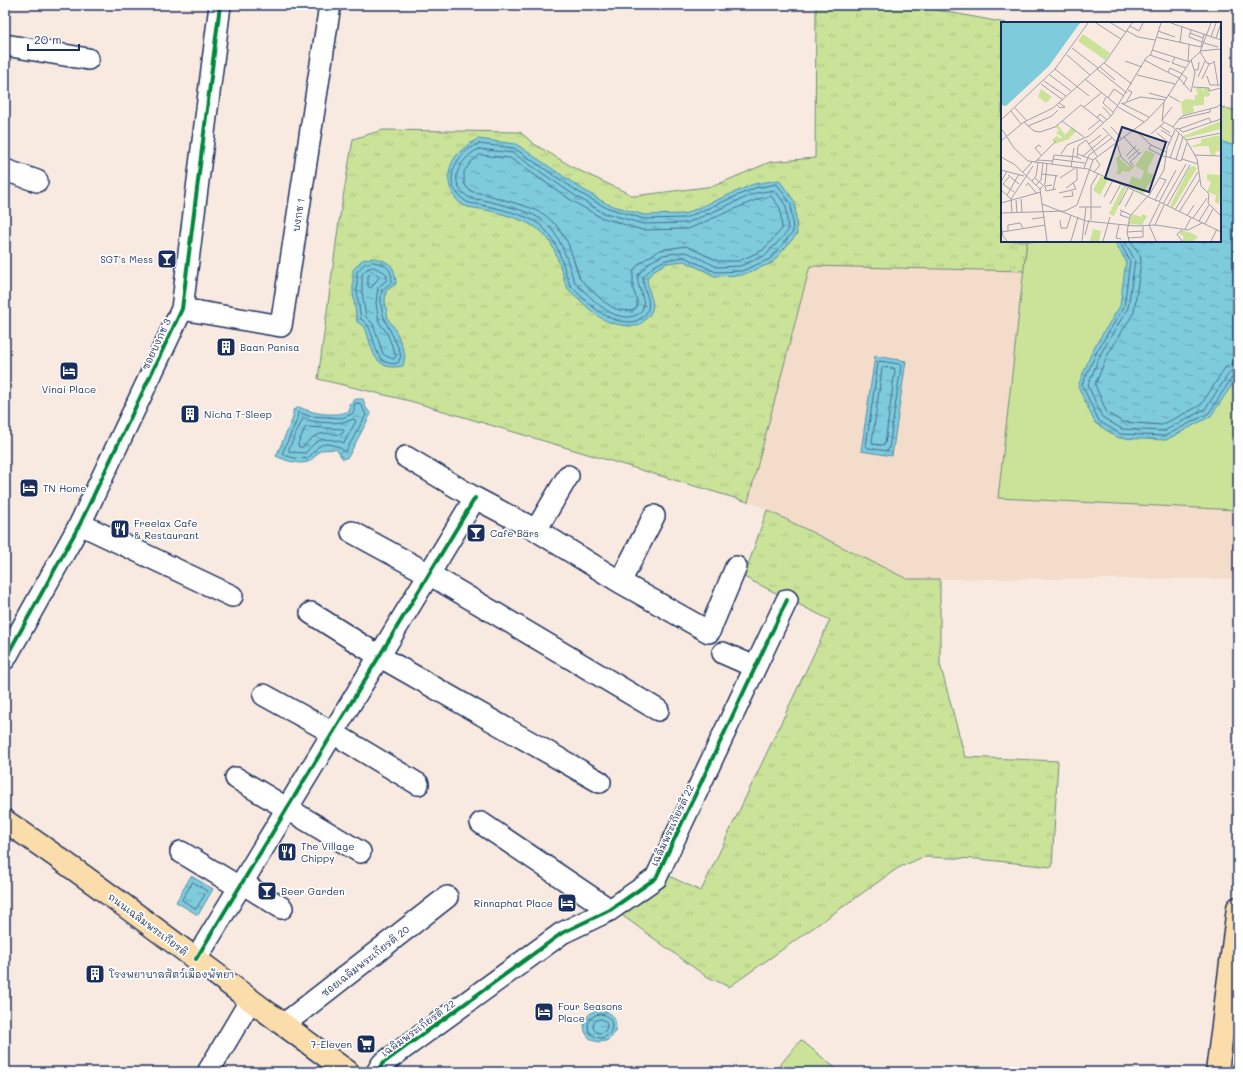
<svg xmlns="http://www.w3.org/2000/svg" width="1243" height="1077" viewBox="0 0 1243 1077" font-family="Mali,'Playpen Sans Thai',sans-serif">
  <defs>
    <pattern id="grass-tufts" width="24" height="20" patternUnits="userSpaceOnUse"><rect width="24" height="20" fill="#cae399"/><path d="M3 7l-1-3M5 7V3M7 7l1-3M15 17l-1-3M17 17v-4M19 17l1-3" fill="none" stroke="#adc386"/></pattern>
    <pattern id="water-ripples" width="26" height="14" patternUnits="userSpaceOnUse"><rect width="26" height="14" fill="#7ecbdc"/><path d="M2 4q2-2 4 0t4 0M15 11q2-2 4 0t4 0" fill="none" stroke="#66a5b6"/></pattern>
  </defs>
  <rect width="100%" height="100%" fill="#f8eae0"/>
  <filter id="ink" filterUnits="userSpaceOnUse"><feTurbulence type="fractalNoise" baseFrequency=".025" numOctaves="2"/><feDisplacementMap in="SourceGraphic" scale="8" xChannelSelector="R" yChannelSelector="G"/><feConvolveMatrix kernelMatrix="1 2 1 2 8 2 1 2 1" color-interpolation-filters="sRGB"/></filter>
  <g filter="url(#ink)">
    <path fill="#f4dccb" d="M1220 107 1238 111V579H907L749 501 810 263 1024 271 1027 241H1220Z"/>
    <path fill="url(#grass-tufts)" stroke="#72897c" d="M816 5H911L1006 23H1002V241H1027L1024 271 810 266 748 502 410 401 318 379 339 221 353 139 383 130 520 132 534 144 576 169 634 196 714 186 770 162 815 158Z
      M767 510 907 579H940V664L965 757 1058 761 1052 867 978 859 923 857 898 868 729 987 704 975 619 913 665 886 669 876 701 891 830 620 744 577Z"/>
    <path fill="#cae399" stroke="#72897c" d="M1220 107 1238 111V510L998 498 1027 241H1220Z
      M801 1040 840 1072H774Z"/>
    <path fill="url(#water-ripples)" stroke="#568daa" d="M478 139 516 144 582 189 607 204 644 215 684 214 754 184 779 180 795 202 797 234 772 263 742 275 715 276 684 261 667 263 656 269 647 278C649 303 663 306 638 326 609 326 600 320 580 300 576 296 570 292 567 287 565 284 564 279 563 275 558 261 555 246 544 234 532 221 498 212 480 209 476 208 472 208 468 207 454 203 447 186 449 173 451 157 464 146 478 139Z
      M1220 141 1238 147V376L1211 416 1166 440 1119 438 1095 423 1078 386 1093 349 1120 306 1126 261 1114 241H1220Z
      M372 258C390 261 395 265 396 284L386 291 385 301 388 319 395 329 401 343 405 356 403 366C373 372 373 350 365 327L357 322 353 293V270L362 260Z
      M875 356 906 361 892 456 861 451Z
      M357 399H363L366 408 371 414 348 457 343 459 336 449 321 450C317 454 314 458 310 461 301 466 284 460 276 456L293 418V410L299 407C314 414 334 417 350 411L349 404 352 401Z
      M191 876 213 889 198 915 176 902Z
      M584 1026a16 16 0 1 1 32 0a16 16 0 1 1-32 0Z"/>
    <g fill="none" stroke-linecap="round" stroke-linejoin="round">
      <path stroke="#436d90" stroke-width="1" d="M479 144 514 148 580 193 605 207 644 219 685 218 755 188 777 184 791 204 793 232 770 259 742 271 716 272 684 257 666 260 654 266 643 277C642 288 651 299 648 309 646 317 637 322 630 322 610 322 597 311 583 298 579 294 574 290 570 285 568 281 567 275 565 271 560 253 554 236 539 224 527 215 497 208 482 205 477 204 471 204 467 202 462 199 455 192 453 186 448 168 463 149 479 144Z
        M479 149 513 153 577 197 602 212 643 224 687 223 756 193 775 190 786 206 788 231 766 255 740 266 717 267 689 253 684 252 663 255 650 262 638 275C636 287 646 298 643 307 641 315 633 317 626 317 609 316 598 304 586 293 582 289 577 286 575 282 572 278 571 270 569 265 563 247 556 230 541 219 527 210 499 204 483 200 479 199 475 200 471 198 466 197 460 190 458 185 452 171 467 154 479 149Z
        M480 155 510 158 574 202 600 217 642 230 688 229 758 199 771 196 780 208 782 229 763 250 739 261H718L686 246 660 250 647 258 636 267 633 273V289L637 300V306L636 308 632 311 619 310 612 307 603 301 580 279 568 243 556 225 545 215 531 208 485 194 473 192 468 189 464 183V172L471 162Z
        M1119 241 1130 261 1124 307 1097 351 1082 385 1099 421 1120 434 1165 436 1209 413 1233 376 1238 374
        M1124 241 1135 260 1128 308 1101 353 1088 385 1102 417 1122 429 1164 431 1205 409 1230 372 1234 370 1238 369
        M1131 241 1140 255 1141 261 1134 312 1107 356 1095 385 1107 413 1123 422 1162 425 1201 405 1225 368 1232 364 1238 363
        M373 262C386 264 392 268 392 282L382 290C376 316 394 331 401 356L398 363C373 368 377 340 368 326 367 323 363 321 361 319L357 293V272L364 264Z
        M373 267 383 271 387 275V280L378 287 376 303 379 322 387 333 396 356 394 359 388 357 383 354 373 324 366 317 362 292V274L367 269Z
        M373 273 378 275 379 277 372 287 370 288 368 286V276Z
        M880 361 899 364 901 366 889 449 887 451 868 448 866 446 878 363Z
        M884 367 894 368 895 370 885 444 882 445 873 444 872 442 882 369Z
        M358 403 361 404 366 415 346 451H344C338 445 325 441 318 447 314 450 312 456 307 458 300 460 288 457 282 454L297 420 298 412 309 416 326 417 342 418 352 414 354 411V405Z
        M303 419C319 423 338 425 354 419L356 421 344 443C336 440 321 436 314 444 310 447 308 451 305 453L290 452 289 449Z
        M306 427 343 429 344 431 341 435C322 432 316 432 303 447H299L298 444Z
        M193 882 207 891 196 909 182 900Z
        M588 1026a12 12 0 1 1 24 0a12 12 0 1 1-24 0Z
        M593 1026a7 7 0 1 1 14 0a7 7 0 1 1-14 0Z"/>
      <defs>
        <path id="minor" d="M5 45 88 59
          M5 170 37 181
          M182 309 281 326 330 5
          M406 457 475 498 536 530 620 582 709 632 736 567
          M80 524 232 596
          M536 530 568 476
          M352 532 429 574 658 710
          M620 582 654 516
          M311 613 379 656 600 782
          M723 653 755 667
          M5 659 80 524 182 309 220 5
          M264 695 333 733 418 784
          M236 778 360 852
          M481 823 610 910
          M181 852 239 887
          M242 883 282 908
          M196 959 475 498
          M283 1025 447 897
          M208 1072 250 1001
          M377 1072 382 1064 562 933 610 910 656 878 787 600"/>
        <path id="major" d="M5 821C122 900 233 989 348 1072
          M1217 1072 1238 908"/>
      </defs>
      <use href="#minor" stroke="#1b2f5e" stroke-width="24"/>
      <use href="#major" stroke="#1b2f5e" stroke-width="25"/>
      <use href="#minor" stroke="#fff" stroke-width="21"/>
      <use href="#major" stroke="#fbddab" stroke-width="22"/>
      <defs>
        <path id="cycleway" d="M5 659 80 524 182 309 220 5
          M196 959 475 498
          M377 1072 382 1064 562 933 610 910 656 878 787 600"/>
      </defs>
      <use href="#cycleway" stroke="#fff" stroke-width="6"/>
      <use href="#cycleway" stroke="#00873e" stroke-width="4"/>
    </g>
  </g>
  <defs>
    <symbol id="bar-square" viewBox="-11 -11 22 22"><rect x="-9" y="-9" width="18" height="18" rx="4" fill="#1b2f5e" stroke="#fff"/><path d="M-6-5H6L.8 .8V4.5H3.5V6h-7V4.5H-.8V.8Z" fill="#fff"/></symbol>
    <symbol id="building-square" viewBox="-11 -11 22 22"><rect x="-9" y="-9" width="18" height="18" rx="4" fill="#1b2f5e" stroke="#fff"/><path d="M-4-6H4V6H1V3H-1V6H-4ZM-2.5-4.3h1.7v1.8h-1.7ZM.8-4.3h1.7v1.8H.8ZM-2.5-1h1.7V.8h-1.7ZM.8-1h1.7V.8H.8Z" fill="#fff"/></symbol>
    <symbol id="hotel-square" viewBox="-11 -11 22 22"><rect x="-9" y="-9" width="18" height="18" rx="4" fill="#1b2f5e" stroke="#fff"/><path d="M-6-4.5h1.5V1H6V5H4.5V3h-9V5H-6ZM-4 0a1.8 1.8 0 1 1 3.6 0ZM.5 0V-2.5h3Q6-2.5 6 0Z" fill="#fff"/></symbol>
    <symbol id="restaurant-square" viewBox="-11 -11 22 22"><rect x="-9" y="-9" width="18" height="18" rx="4" fill="#1b2f5e" stroke="#fff"/><path d="M-5-6h1v4h1v-4h1v4h1v-4h1v5L-1.5 .5V6h-2V.5L-5-1ZM5-6V6H3V1.5H1.5Q1.5-4 5-6Z" fill="#fff"/></symbol>
    <symbol id="supermarket-square" viewBox="-11 -11 22 22"><rect x="-9" y="-9" width="18" height="18" rx="4" fill="#1b2f5e" stroke="#fff"/><path d="M-6-5.5h2.5l.6 2H6L4.5 2H-2.5L-4.4-4H-6ZM-1.5 3.2a1.3 1.3 0 1 0 .1 0ZM3 3.2a1.3 1.3 0 1 0 .1 0Z" fill="#fff"/></symbol>
  </defs>
  <g fill-rule="evenodd">
    <use href="#bar-square" x="156" y="248" width="22" height="22"/>
    <use href="#building-square" x="215" y="336" width="22" height="22"/>
    <use href="#hotel-square" x="58" y="360" width="22" height="22"/>
    <use href="#building-square" x="179" y="403" width="22" height="22"/>
    <use href="#hotel-square" x="18" y="477" width="22" height="22"/>
    <use href="#restaurant-square" x="109" y="518" width="22" height="22"/>
    <use href="#bar-square" x="465" y="522" width="22" height="22"/>
    <use href="#restaurant-square" x="276" y="841" width="22" height="22"/>
    <use href="#bar-square" x="256" y="880" width="22" height="22"/>
    <use href="#hotel-square" x="556" y="892" width="22" height="22"/>
    <use href="#building-square" x="84" y="963" width="22" height="22"/>
    <use href="#hotel-square" x="533" y="1001" width="22" height="22"/>
    <use href="#supermarket-square" x="355" y="1033" width="22" height="22"/>
  </g>
  <g text-anchor="middle" stroke-width="3.5" stroke-linejoin="round" paint-order="stroke">
    <g font-size="10" fill="#1b2f5e" stroke="#fff">
      <text transform="translate(298 215) rotate(-81)" y="4">บงกช 1</text>
      <text transform="translate(156 344) rotate(-65)" y="4">ซอยบงกช 3</text>
      <text transform="translate(672 825) rotate(-65)" y="4">เฉลิมพระเกียรติ 22</text>
      <text transform="translate(148 924) rotate(37)" y="4">ถนนเฉลิมพระเกียรติ</text>
      <text transform="translate(365 961) rotate(-38)" y="4">ซอยเฉลิมพระเกียรติ 20</text>
      <text transform="translate(418 1028) rotate(-36)" y="4">เฉลิมพระเกียรติ 22</text>
    </g>
    <g font-size="10" fill="#1b2f5e" stroke="#fff" text-anchor="start">
      <text x="153" y="263" text-anchor="end">SGT's Mess</text>
      <text x="240" y="351">Baan Panisa</text>
      <text x="69" y="393" text-anchor="middle">Vinai Place</text>
      <text x="204" y="418">Nicha T-Sleep</text>
      <text x="43" y="492">TN Home</text>
      <text x="134" y="527">Freelax Cafe<tspan x="134" dy="12">&amp; Restaurant</tspan></text>
      <text x="490" y="537">Cafe Bärs</text>
      <text x="301" y="850">The Village<tspan x="301" dy="12">Chippy</tspan></text>
      <text x="281" y="895">Beer Garden</text>
      <text x="553" y="907" text-anchor="end">Rinnaphat Place</text>
      <text x="109" y="978">โรงพยาบาลสัตว์เมืองพัทยา</text>
      <text x="558" y="1010">Four Seasons<tspan x="558" dy="12">Place</tspan></text>
      <text x="352" y="1048" text-anchor="end">7-Eleven</text>
    </g>
  </g>
  <g transform="translate(1001 22)">
    <rect width="220" height="220" fill="#f8eae0"/>
    <path d="M82 12 109 31 104 38 77 19ZM195 66H201L202 70 203 66H208L209 74 203 75V83L192 84 193 90 182 93 180 80 185 77 194 78V73H197ZM220 99V107L184 116 182 114ZM57 103 64 113 71 105 75 109 68 117 54 122 51 118 56 114 59 117 61 115 55 111 58 108 54 105ZM220 113V134V130L215 129 214 134 209 133 208 124 188 125 200 121V117ZM145 128 154 132 147 146V151L154 153 149 162 140 158 143 149 134 144ZM119 133V137L128 145 131 142 134 144 128 150 121 149 119 153 115 151 117 146 115 136ZM192 144 196 146 172 186 169 184 188 146ZM206 152 220 153 218 182 214 180 215 173 206 170 210 160 206 158ZM122 164 125 166 113 194 108 192ZM92 207 100 209 98 219H89ZM181 208 193 212 197 215 192 219H181L183 215 178 211Z" fill="#cae399"/>
    <path d="M100 154 107 158 99 173 92 168ZM131 192 140 195 142 192 146 194 141 203 127 202Z" fill="#cae399"/>
    <path d="M40 67 51 75 45 81 37 75ZM131 154 148 161 142 172 127 164Z" fill="#cae399"/>
    <path d="M0 1H79L48 44 5 84 0 83Z" fill="#7ecbdc"/>
    <path fill="none" stroke="#a09fac" stroke-width="1" d="M95 1 120 17M110 1 125 10M170 1 220 18M129 4 138 9 142 1M190 8 188 15 201 20M126 9 137 15 154 18M157 9 174 15M189 11 202 16M155 15 200 25 203 12M210 15 215 1M215 16 220 1M179 21 181 4M203 21 217 25M71 26 97 46M151 28 189 40M199 29 220 27M199 30 206 41 210 42 213 39 217 63M66 33 89 53M149 33 169 40M174 35 171 41 185 46M143 38 178 56 190 70 194 51 190 38M124 39 141 45M187 40 188 23M103 41 131 62M99 45 114 58M54 47 88 74M96 47 126 71M193 48H197L198 40M167 50 169 46 182 52M49 53 70 69M136 53 174 62M206 54 209 63H220M197 55 204 39M84 57 117 84M201 57 208 42M43 59 65 74M40 62 62 78M182 63 186 56 182 53M192 65 208 66V69L220 66M148 71 166 76M167 73 179 80M105 75 102 81 113 91M107 76 113 67 123 74M126 79 131 70 127 68M163 80 161 99 172 105 185 118 196 137 200 164 208 172 207 181 220 194M120 81 148 95M121 82 139 75 164 78M56 83 59 86 64 85 58 81M83 85 100 71M102 85 110 94M117 85 143 100M14 86 26 99M10 89 20 102M96 96 99 92 106 98M178 97 181 94 216 85 220 82M0 98 54 47 87 1M161 98 171 85M61 99 83 115M23 100 33 109 39 110 54 105 80 83 103 101M27 104 51 94 57 88M159 104 169 111M110 105 120 116M172 105 178 97 209 90V87M0 106 13 126 27 139 87 147 156 179M102 106 116 121 120 135 130 144M178 107 208 96 210 100M87 108 99 98M160 108 171 115M174 108 176 106 182 110 220 97M132 109H135L150 123 165 130M156 111 168 121M150 112 163 101M123 115 138 132M185 118 220 111M0 119 23 100 52 86 105 39 131 1M88 122 100 113M150 123 148 127 164 135M40 125 38 123 34 126 40 133M60 132 66 123 88 114 111 93 145 36 150 32 160 1M77 132 92 138M193 133 220 134M82 134 107 113M125 134 135 124M164 134 180 139 186 121M0 135 13 142 39 167 46 219M169 136 178 111M52 137 84 141M80 137 76 135 77 124 85 118 96 134M127 137 138 127M175 137 182 115M181 137 197 142M36 138 52 139M34 140 55 119M51 142 53 133 76 135M132 142 129 140 140 130M70 145 73 126M83 146 88 133 111 116M0 148 23 154M22 150 31 140M93 150 99 143 94 136M41 152 57 154M7 153 18 162M8 155 2 162 13 170M34 156 43 164M59 156 74 146M31 159 35 154 37 141M0 160 6 149M35 163 40 158 42 141M51 163 44 164 45 169 55 167M25 164 27 161 36 172M65 166 76 158V145M39 167 44 162 46 142M0 168 10 177 11 191M52 168 55 154M58 171 75 167 72 161M6 173 18 152M62 175 72 174 71 169M103 175 112 158M147 175 163 148 166 126 174 108M10 177 32 144M20 177 21 190M15 178 16 191M154 178 165 158 159 156M155 178 220 210M158 180 175 148M0 181 40 170M41 182 85 199 134 204 155 203 187 208 201 201M109 182 120 162M162 182 185 142M118 183 127 166M166 184 189 143M78 185H100M124 185 133 168M119 188 130 193M174 188 197 150M121 189 119 193 128 196M178 190 199 157M0 191 64 189 76 183 92 138 146 98 163 80 190 38 199 30 210 1M186 194 193 183M192 196 206 176M31 197 44 195M59 198 60 206H66L70 193M90 198V164L97 152M198 199 208 183M204 202 212 187M0 203 2 214 6 219M118 203 115 216 120 217M148 203 159 181M148 203 155 219M154 203 163 183M184 207 190 196M181 208 176 212 181 219M7 209V203L19 201 22 206M1 210 44 203M126 210 142 209M84 213 88 198M127 216 142 215V204M70 219 77 195M81 219 85 185M102 219 109 195M128 219 126 210 129 194 146 175M210 219 216 207"/>
    <path fill="#1b2f5e" fill-opacity="0.15" stroke="#1b2f5e" stroke-width="2" d="M121 105 165 120 148 170 104 156Z"/>
    <rect width="220" height="220" fill="none" stroke="#1b2f5e" stroke-width="2"/>
  </g>
  <rect width="1243" height="1077" fill="none" stroke="#fff" stroke-width="20"/>
  <rect x="10" y="10" width="1223" height="1057" fill="none" stroke="#1b2f5e" stroke-width="1.5" filter="url(#ink)"/>
  <path d="M28 44v6h51v-6" fill="none" stroke="#1b2f5e" stroke-width="2"/>
  <text x="34" y="44" font-size="12" fill="#1b2f5e" stroke="#ffffff" stroke-width="3" paint-order="stroke">20 m</text>
</svg>
